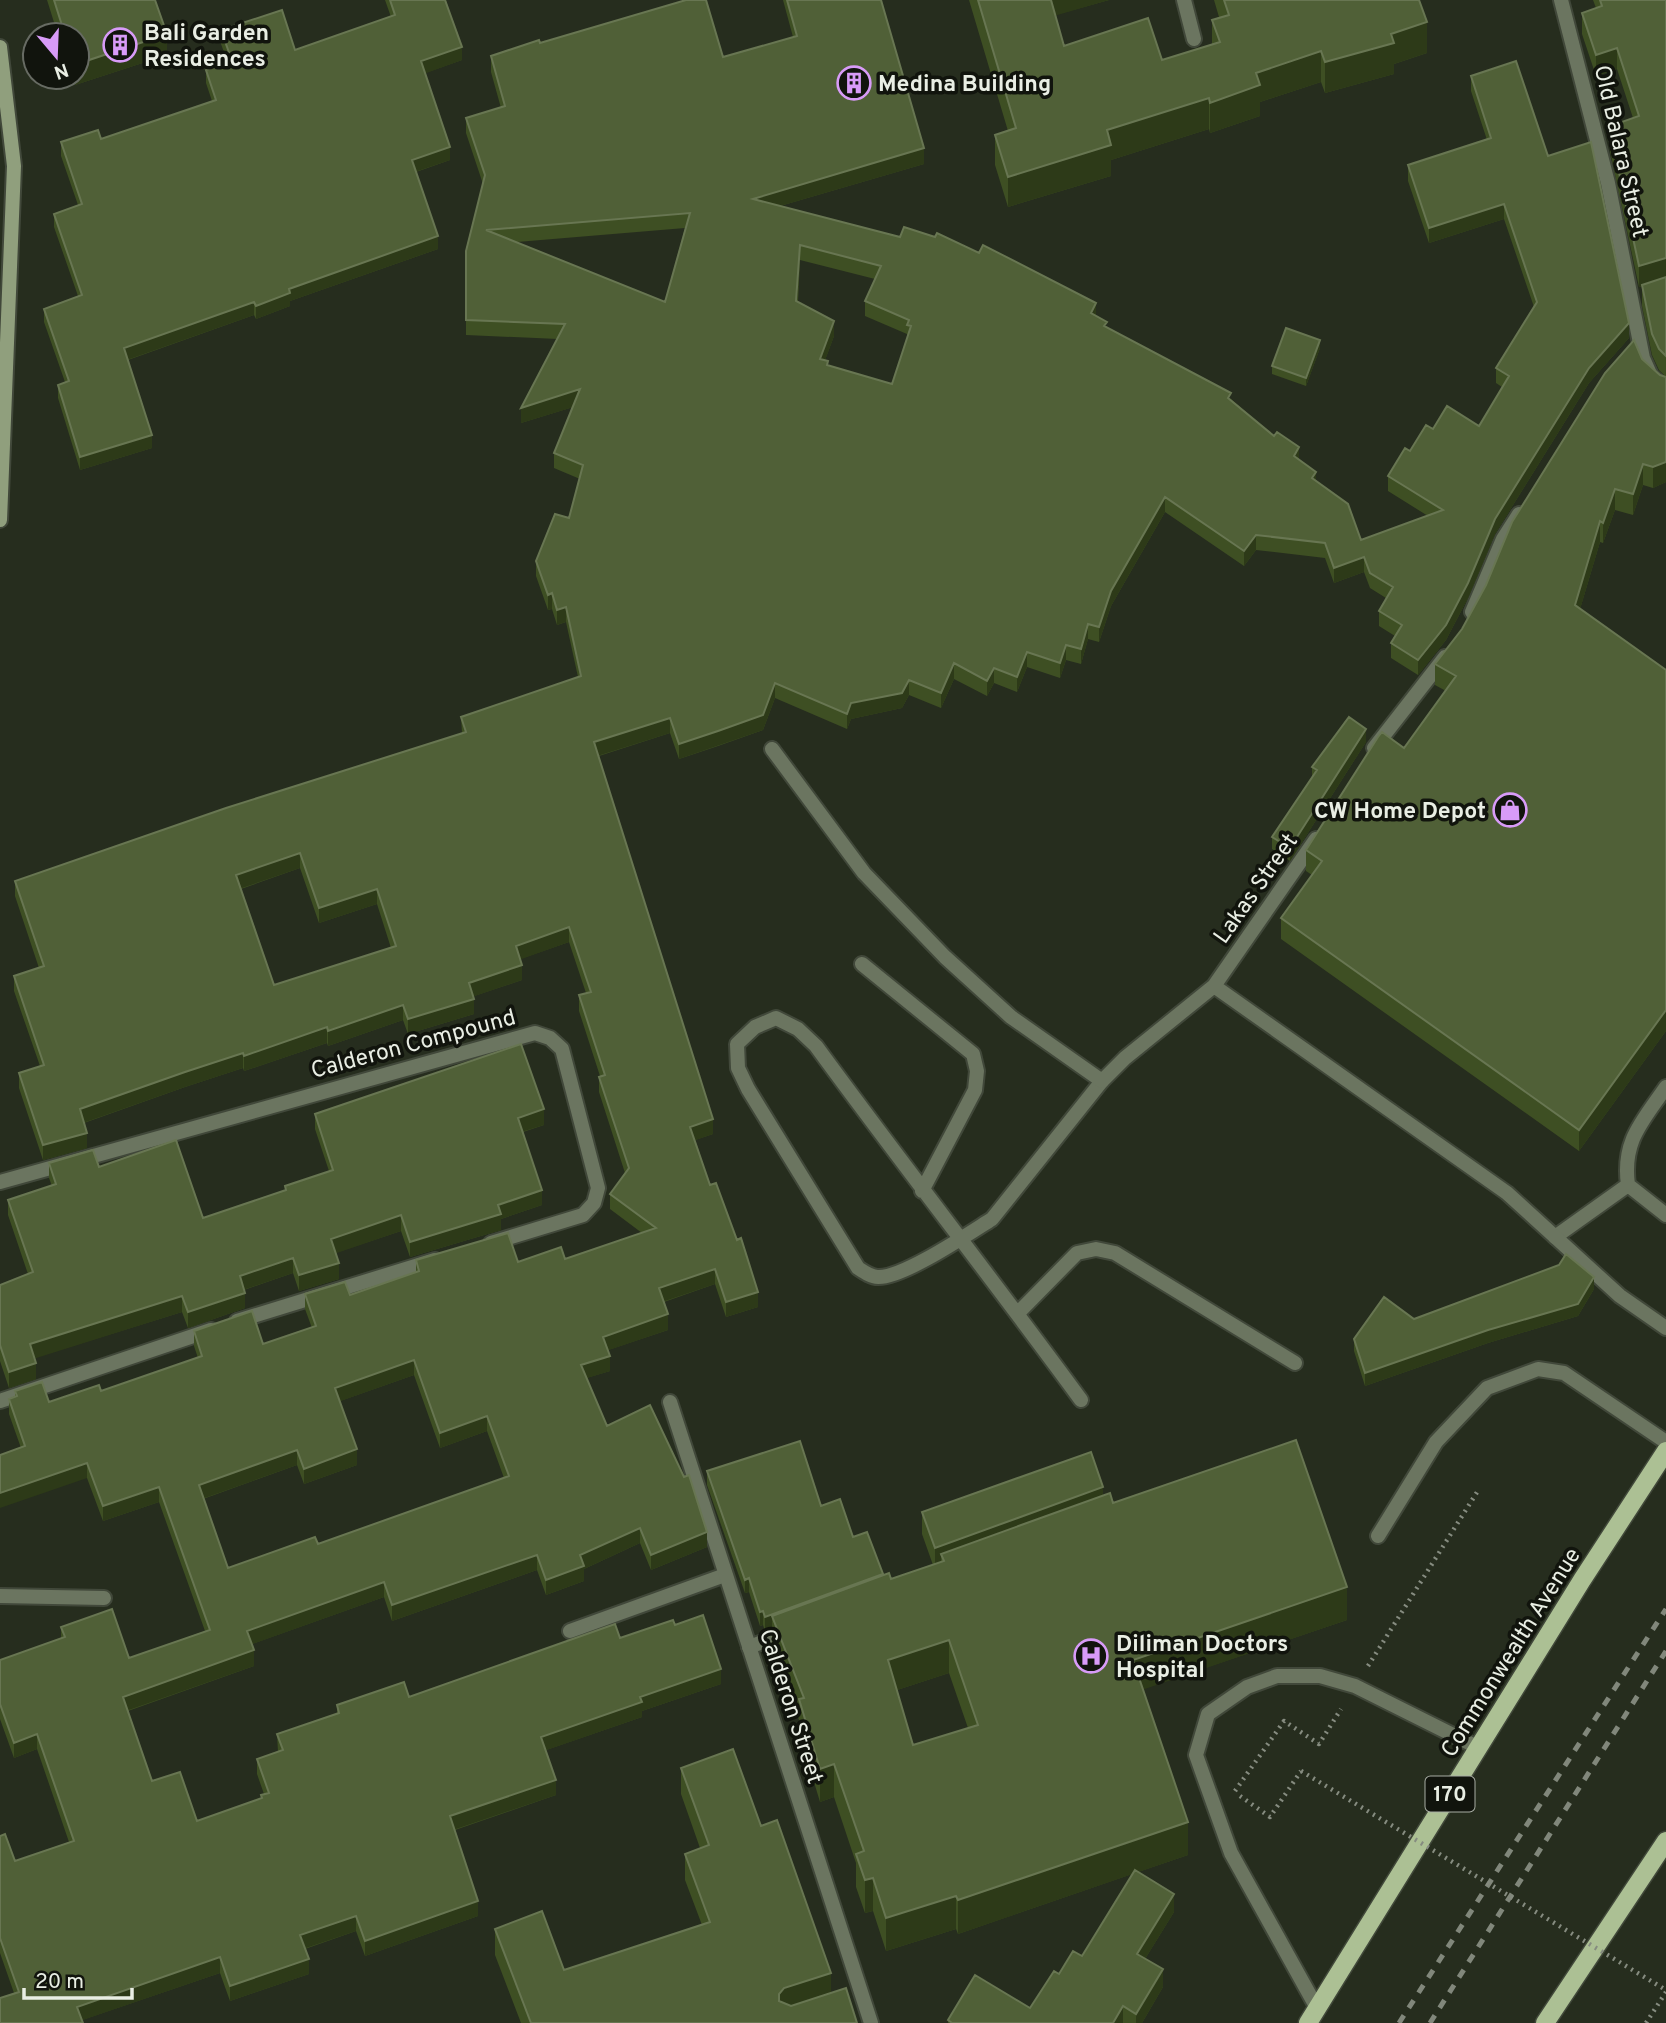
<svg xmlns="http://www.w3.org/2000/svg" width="1666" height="2023" viewBox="0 0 1666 2023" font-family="Overpass,sans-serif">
  <rect width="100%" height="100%" fill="#262d1e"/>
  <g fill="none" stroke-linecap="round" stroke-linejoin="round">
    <defs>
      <path id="lane" d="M862 964 973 1054 977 1071 975 1090 922 1191
        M1666 1087C1642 1122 1622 1141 1628 1185L1666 1215
        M1555 1237 1628 1185
        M1018 1313 1077 1253 1096 1249 1115 1253 1295 1363
        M1081 1400C994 1281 903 1165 816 1046L798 1029 776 1018 755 1027 737 1044 738 1068 748 1089 858 1268C864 1272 871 1277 878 1277 903 1278 968 1234 992 1219L1102 1081
        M1378 1536 1436 1442 1487 1388 1538 1369 1564 1373 1666 1442
        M0 1596 104 1598
        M570 1631 725 1575
        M749 1647 790 1632
        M1317 2008 1231 1853 1196 1755 1208 1714 1247 1687 1277 1676H1320L1355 1686 1479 1748"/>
      <path id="street" d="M1184 0 1194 39
        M1561 0 1608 183 1643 358 1651 376 1666 389
        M1472 612 1503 539 1519 514
        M1374 748 1445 657
        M772 749 864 873 945 957 1011 1017 1102 1081 1125 1058 1214 986 1316 839
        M1214 986 1507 1193 1620 1296 1666 1328
        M0 1182 535 1033 550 1038 562 1049 598 1188 594 1203 583 1215 491 1243
        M237 1321 435 1260
        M0 1401 211 1330
        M670 1402 871 2023"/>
      <path id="secondary" d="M0 47 14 166 0 520"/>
      <path id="primary" d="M1308 2023 1582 1580 1666 1451
        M1545 2023 1666 1841"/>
    </defs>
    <use href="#lane" stroke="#41483a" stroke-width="18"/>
    <use href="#street" stroke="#41483a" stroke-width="18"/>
    <use href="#secondary" stroke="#41483a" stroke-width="18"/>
    <use href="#primary" stroke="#41483a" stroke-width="21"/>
    <path stroke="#868c80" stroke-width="4.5" stroke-dasharray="2 5" stroke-linecap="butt" d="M1368 1666 1479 1489
      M1235 1791 1284 1721 1319 1744 1341 1709
      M1240 1796 1270 1817 1301 1771
      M1646 2023 1666 1992"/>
    <use href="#lane" stroke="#6b7560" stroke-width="14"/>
    <use href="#street" stroke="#6b7560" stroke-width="14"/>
    <use href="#secondary" stroke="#909f7d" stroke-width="14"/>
    <use href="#primary" stroke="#acc094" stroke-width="18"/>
    <path stroke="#81877b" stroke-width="5" stroke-dasharray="9 9" stroke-linecap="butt" d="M1399 2023 1666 1609
      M1430 2023 1666 1651"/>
    <path stroke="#868c80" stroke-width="4.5" stroke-dasharray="2 5" stroke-linecap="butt" d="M1301 1771 1666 1990"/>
  </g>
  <path fill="#3e4f23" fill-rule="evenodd" d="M47 0H155L167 55 75 85 72 77H77V35H58Z
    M385 0H446L462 60 425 73 450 160 416 172 438 249 290 301V306L256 319 254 315 128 360 152 448 80 470 58 398V385L65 382 44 322V309L78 296 54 227V214L78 205 61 156V142L101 139 212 101 206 83V70L228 63 221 44V30L295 50 391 17Z
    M783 0H881L924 164 780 206 1096 316 1107 327 1231 399 1299 459 1361 540 1428 516 1388 491V476L1410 451 1433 429 1479 426 1502 387 1496 383V368L1534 307 1504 219 1429 243 1408 181V165L1487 140 1471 91V76L1548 156 1629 338 1589 383 1495 534 1468 598 1446 640 1418 675 1391 658V643L1395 636 1379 626V611L1386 598 1370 588 1364 572 1334 583 1325 558 1256 550 1244 566 1165 512 1111 606 1099 642 1088 639 1081 664 1066 660 1060 678 1027 667 1017 692 994 683 987 696 954 679 941 708 909 695 902 708 851 719 847 729 775 698 763 730 718 746 679 759 670 733 599 756 713 1134 695 1140 710 1185 758 1307 726 1317 715 1284 664 1302 668 1330 608 1350 610 1371 586 1378 607 1426 707 1547 651 1570 640 1543 584 1569V1581L546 1595 537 1570 392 1621 384 1597 252 1644 254 1666 128 1711 152 1781 197 1821 261 1799V1795L264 1794 257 1774V1759L278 1752 277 1734 337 1714V1705L409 1697 620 1638 675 1625 721 1684 642 1711V1717L546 1750 556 1795 455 1830 478 1916 365 1956 356 1931 305 1949 309 1974 230 2001 220 1973 82 2020 14 1993 0 1953V1836L15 1861 69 1842 37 1749 14 1758 0 1719V1660L61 1638V1627L129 1658 205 1631 159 1502 103 1521 87 1478 21 1448 9 1414V1399L15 1396V1391L49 1402 101 1391 198 1358 194 1346V1331L263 1344 312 1328 305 1309V1294L350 1295 416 1272V1260L518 1262 565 1259 642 1233 610 1209V1194L625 1173 599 1092V1077L600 1076 579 1011V995L586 993 569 942 520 959 522 980 474 996V1014L408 1034 403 1020 328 1046 327 1043 244 1071 243 1068 185 1087 84 1123 87 1148 43 1160 19 1088V1073L40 1066 14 991V976L39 968 15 896V881L462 733 461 717 578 677 566 622 557 625 552 609 548 610 536 576V561L569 518 580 479 554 468V453L573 407 521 423 558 339 466 335V251L483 184 466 133V118L501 108 491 72V56L540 43 723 57 793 37ZM685 228 665 302 517 242ZM800 260 875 279 865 301V316L907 334V338L892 384 828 365 825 360 834 336 798 302ZM300 868 319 923 377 904 391 948 274 985 241 889ZM414 1375 440 1448 487 1431 504 1478 318 1544 228 1568 203 1499 297 1465 304 1484 357 1465 340 1401Z
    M969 0H1109L1055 15 1064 46 1162 60 1212 45V20L1219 17 1214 0H1419L1427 53 1394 64V74L1325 93 1321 82 1260 102V116L1210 133 1209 129 1111 160V176L1008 207 995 165V135L1008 131Z
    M1593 0H1666V482L1653 488 1643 485 1633 515 1615 510 1603 543 1600 542 1580 609 1666 670V1031L1579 1151 1281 939V918L1312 875 1306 871V850L1404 748 1446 691 1435 685V664L1462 629 1642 359 1660 375 1666 377 1659 370 1652 355 1642 306V286L1639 287 1610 151V130L1613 129V125L1633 118 1617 69 1596 76 1582 34V13L1596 8Z
    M1320 348 1306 386 1272 374V366Z
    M1366 742 1290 861 1272 849V837L1312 777V767Z
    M315 1114 544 1125 523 1132 542 1205 501 1219V1230L410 1257 401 1231 335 1253 339 1279 299 1291 293 1273 244 1290 245 1308 188 1328 182 1312 34 1358 36 1379 9 1388 0 1361V1285L28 1274 8 1215V1200L52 1186 49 1178V1163L99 1167 203 1218 285 1191V1186L329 1171 315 1129Z
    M1594 1289 1578 1316 1488 1343 1365 1386 1354 1351V1339L1414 1319Z
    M707 1471 821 1506 853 1537 883 1576 891 1579 933 1565 922 1534V1512L1103 1496 1113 1503 1347 1620 1143 1689 1188 1855 1138 1872 1174 1912 1145 1959 1163 1987 1142 2023H948V2020L1030 2008 1059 1974 1082 1956 1132 1874 958 1934 956 1929 886 1951 873 1911 865 1913 856 1887V1863L834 1797 820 1802 799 1732V1720L772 1649V1628L765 1631 763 1625 760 1626 749 1592 745 1593 707 1485ZM949 1673 968 1728 913 1745 897 1690Z
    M681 1768 761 1826 831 1993 857 2023H521L495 1955V1929L564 1970 702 1925 685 1880V1854L700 1848 681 1794Z"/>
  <path fill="#2d3a18" d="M1047 0H1109L1047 18Z
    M1427 22V53L1394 64V74L1325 93V62L1391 34Z
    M167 34V55L75 85V77H77V64Z
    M462 47V60L421 75V61Z
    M1617 48V69L1596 76V55Z
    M1321 51V82L1260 102V116L1210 133V103L1256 73Z
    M1209 98V129L1111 160V176L1008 207V177L1107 130Z
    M450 147V160L412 173V160Z
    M924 148V164L753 214V199Z
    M1504 204V219L1429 243V228Z
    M438 236V249L290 301V306L256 319V306L289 289Z
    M800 245V260L796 316V301Z
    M1666 258V279L1639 287V266Z
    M254 302V315L124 361V348Z
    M1096 303V318L1091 313Z
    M834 321V336L820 374V359Z
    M1629 323V338L1589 383 1495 534 1468 598 1446 640 1418 675V660L1495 519 1589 368Z
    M1320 340V348L1306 386V378Z
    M580 389V405L521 423V408Z
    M152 435V448L80 470V457Z
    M1299 447V463L1294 456Z
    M1666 462V482L1653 488V467Z
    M1643 464V485L1633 515V494Z
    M1316 472V487L1312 478Z
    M1615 489V510L1603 543V523Z
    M1165 497V512L1111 606 1099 642V627L1111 591Z
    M1600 521V542L1575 626V605Z
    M1256 535V550L1244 566V551Z
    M1364 557V572L1334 583V568Z
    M552 593V609L548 610V595Z
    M566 607V622L557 625V610Z
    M1088 624V639L1081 664V649Z
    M1066 645V660L1060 678V663Z
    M1027 652V667L1017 692V677Z
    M954 663V679L941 708V693Z
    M994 668V683L987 696V681Z
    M909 680V695L902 708 851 719 847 729V714L851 703Z
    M775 683V698L763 730 679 759V744Z
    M670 718V733L594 757V742Z
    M1366 729V742L1290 861V848Z
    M300 853V868L236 890V875Z
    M377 889V904L319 923V908Z
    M569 927V942L516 961V946Z
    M522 965V980L469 998V983Z
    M474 999V1014L408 1034V1019Z
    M403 1005V1020L328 1046V1031Z
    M1666 1010V1031L1579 1151V1130Z
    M327 1027V1043L244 1071V1056Z
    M243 1053V1068L185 1087 80 1124V1109L185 1072Z
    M544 1109V1125L518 1133V1118Z
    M713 1119V1134L690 1142V1127Z
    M87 1133V1148L43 1160V1145Z
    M542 1190V1205L501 1219V1230L410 1257V1242L498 1205Z
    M401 1215V1231L331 1255V1239Z
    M293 1258V1273L240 1291V1276Z
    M339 1263V1279L299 1291V1275Z
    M715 1269V1284L659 1303V1288Z
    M1594 1277V1289L1578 1316 1488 1343 1365 1386V1373Z
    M758 1292V1307L726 1317V1302Z
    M245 1293V1308L188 1328V1312Z
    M182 1296V1312L30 1360V1344Z
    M668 1314V1330L603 1352V1337Z
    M610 1356V1371L581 1380V1365Z
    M414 1360V1375L335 1403V1388Z
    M36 1363V1379L9 1388V1372Z
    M487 1416V1431L440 1448V1433Z
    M357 1449V1465L304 1484V1469Z
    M297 1450V1465L199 1500V1485Z
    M87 1463V1478L0 1508V1493Z
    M159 1487V1502L103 1521V1506Z
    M1103 1487V1508L944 1561 941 1554V1567L935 1569V1548Z
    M640 1528V1543L584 1569V1581L546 1595V1580L580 1555Z
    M707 1532V1547L651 1570V1555Z
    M537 1555V1570L392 1621V1605Z
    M883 1574V1588L772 1616V1628L765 1631V1617Z
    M749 1578V1592L745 1593V1580Z
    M384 1582V1597L247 1646V1631Z
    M1347 1587V1620L1133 1693V1660Z
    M763 1611V1625L760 1626V1612Z
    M949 1640V1673L888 1693V1660Z
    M254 1650V1666L123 1712V1697Z
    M721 1669V1684L642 1711V1717L541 1752V1737L640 1697Z
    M37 1734V1749L14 1758V1743Z
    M834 1764V1797L820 1802V1769Z
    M556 1780V1795L450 1831V1816Z
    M1188 1822V1855L958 1934V1900Z
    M873 1878V1911L865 1913V1880Z
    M1174 1894V1912L1137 1972V1954Z
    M956 1896V1929L886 1951V1918Z
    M478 1901V1916L365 1956V1941Z
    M356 1916V1931L300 1950V1935Z
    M220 1957V1973L77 2022V2007Z
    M309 1959V1974L230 2001V1986Z
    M1163 1969V1987L1142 2023H1136V2014Z
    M831 1973V1999L779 2020V1994L784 1988Z
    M1123 2006V2023H1113Z"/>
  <path fill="#506037" stroke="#687652" stroke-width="2" fill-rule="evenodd" d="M54 0H155L167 34 77 64V35H65Z
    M390 0H445L462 47 421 61 450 147 412 160 438 236 289 289 290 293 256 306 254 302 124 348 152 435 80 457 58 385 69 381 44 309 82 295 54 214 82 204 61 142 98 130 101 139 216 100 206 70 232 61 221 30 282 10 295 50 395 15Z
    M686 0H706L723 57 797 36 787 0H881L924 148 753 199 900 237 904 227 935 237 937 233 979 253 983 245 1096 303 1091 313 1107 322 1104 326 1231 393 1228 398 1274 436 1277 432 1299 447 1294 456 1316 472 1312 478 1348 504 1361 540 1443 510 1388 476 1405 448 1410 451 1426 425 1433 429 1447 406 1479 426 1509 376 1496 368 1537 302 1504 204 1429 228 1408 165 1491 138 1471 76 1516 61 1548 156 1591 142 1629 323 1589 368 1495 519 1468 583 1446 625 1418 660 1391 643 1402 625 1379 611 1393 587 1370 573 1364 557 1334 568 1325 543 1256 535 1244 551 1165 497 1111 591 1099 627 1088 624 1081 649 1066 645 1060 663 1027 652 1017 677 994 668 987 681 954 663 941 693 909 680 902 693 851 703 847 714 775 683 763 715 718 731 679 744 670 718 594 742 713 1119 690 1127 710 1185 716 1183 737 1240 741 1238 758 1292 726 1302 715 1269 659 1288 668 1314 603 1337 610 1356 581 1365 607 1426 650 1405 684 1477 689 1475 707 1532 651 1555 640 1528 580 1555 584 1566 546 1580 537 1555 392 1605 384 1582 247 1631 254 1650 123 1697 152 1781 180 1772 197 1821 262 1798 261 1795 269 1793 257 1759 283 1750 277 1734 339 1713 337 1705 404 1682 409 1697 615 1624 620 1638 673 1620 675 1625 703 1615 721 1669 640 1697 642 1702 541 1737 556 1780 450 1816 478 1901 365 1941 356 1916 300 1935 309 1959 230 1986 220 1957 77 2007 83 2023H0V1998L19 1992 0 1938V1836L5 1834 15 1861 74 1841 37 1734 14 1743 0 1704V1660L65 1637 61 1627 112 1609 129 1658 210 1630 159 1487 103 1506 87 1463 0 1493V1455L25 1446 9 1399 17 1396 15 1391 42 1382 49 1402 99 1385 101 1391 202 1356 194 1331 252 1311 263 1344 316 1326 305 1294 345 1282 350 1295 419 1271 416 1260 508 1233 518 1262 561 1247 565 1259 656 1228 610 1194 629 1168 599 1077 605 1075 579 995 591 992 569 927 516 946 522 965 469 983 474 999 408 1019 403 1005 328 1031 327 1027 244 1056 243 1053 185 1072 80 1109 87 1133 43 1145 19 1073 44 1065 14 976 44 966 15 881 226 808 466 732 461 717 581 676 566 607 557 610 552 593 548 595 536 561 555 514 569 518 583 465 554 453 580 389 521 408 565 324 466 320V251L485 175 466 118 505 106 491 56 539 40 540 43ZM690 213 665 302 486 230ZM800 245 881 266 865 301 909 320 907 325 911 326 892 384 827 365 828 361 820 359 834 321 796 301ZM300 853 319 908 377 889 396 946 274 985 236 875ZM414 1360 440 1433 487 1416 509 1476 318 1544 315 1537 228 1568 199 1485 297 1450 304 1469 357 1449 335 1388Z
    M978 0H1051L1064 46 1148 18 1162 60 1220 42 1212 20 1229 15 1224 0H1419L1427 22 1391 34 1394 43 1325 62 1321 51 1256 73 1260 85 1210 103 1209 98 1107 130 1111 145 1008 177 995 135 1016 128Z
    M1600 0H1666V258L1639 266 1610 130 1614 128 1613 125 1639 116 1617 48 1596 55 1582 13 1602 6Z
    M1666 277V356L1659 349 1652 334 1642 285Z
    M1286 328 1320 340 1306 378 1272 366Z
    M1634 340 1642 359 1660 375 1666 377V462L1653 467 1643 464 1633 494 1615 489 1603 523 1600 521 1575 605 1666 670V1010L1579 1130 1281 918 1322 861 1306 850 1378 737 1382 732 1404 748 1456 676 1435 664 1462 629 1486 585 1512 522 1605 373Z
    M1349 717 1366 729 1290 848 1272 837 1317 770 1312 767Z
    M521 1044 544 1109 518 1118 542 1190 498 1205 501 1214 410 1242 401 1215 331 1239 339 1263 299 1275 293 1258 240 1276 245 1293 188 1312 182 1296 30 1344 36 1363 9 1372 0 1345V1285L33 1272 8 1200 56 1184 49 1163 93 1150 99 1167 176 1140 203 1218 286 1190 285 1186 333 1170 315 1114Z
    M1566 1254 1594 1277 1578 1304 1488 1330 1365 1373 1354 1339 1384 1297 1414 1319 1559 1265Z
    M1296 1440 1347 1587 1133 1660 1188 1822 958 1900 956 1896 886 1918 873 1878 865 1880 856 1854 864 1851 834 1764 820 1769 799 1699 804 1698 772 1616 889 1573 891 1579 944 1561 941 1554 1110 1493 1113 1503ZM949 1640 978 1725 913 1745 888 1660Z
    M800 1441 821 1506 840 1499 853 1537 867 1532 883 1574 765 1617 763 1611 760 1612 749 1578 745 1580 707 1471Z
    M1091 1452 1103 1487 935 1548 922 1512Z
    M733 1749 761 1826 777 1820 831 1973 784 1988 779 1994V2001L791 2006 846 1988 857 2023H531L495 1929 542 1911 564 1970 710 1922 685 1854 709 1845 681 1768Z
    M1135 1870 1174 1894 1137 1954 1163 1969 1136 2014 1123 2006 1113 2023H952L948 2020 975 1975 1030 2008 1054 1971 1059 1974 1073 1951 1082 1956Z"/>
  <defs>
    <symbol id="building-ring" viewBox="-11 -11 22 22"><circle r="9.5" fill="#11140d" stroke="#d89bf8" stroke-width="1.5"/><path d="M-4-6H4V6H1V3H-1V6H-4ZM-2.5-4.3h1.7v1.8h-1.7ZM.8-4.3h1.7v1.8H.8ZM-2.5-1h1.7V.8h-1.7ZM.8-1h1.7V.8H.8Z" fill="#d89bf8"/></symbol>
    <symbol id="shop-ring" viewBox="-11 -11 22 22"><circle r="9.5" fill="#11140d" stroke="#d89bf8" stroke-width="1.5"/><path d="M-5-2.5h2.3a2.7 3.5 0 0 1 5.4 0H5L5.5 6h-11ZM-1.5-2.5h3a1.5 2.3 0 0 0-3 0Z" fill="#d89bf8"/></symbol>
    <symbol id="hospital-ring" viewBox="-11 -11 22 22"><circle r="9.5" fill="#11140d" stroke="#d89bf8" stroke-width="1.5"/><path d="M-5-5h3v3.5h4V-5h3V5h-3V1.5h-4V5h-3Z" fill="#d89bf8"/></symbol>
  </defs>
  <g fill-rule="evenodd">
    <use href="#building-ring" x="101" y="26" width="38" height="38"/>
    <use href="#building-ring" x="835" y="64" width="38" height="38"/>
    <use href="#shop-ring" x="1491" y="791" width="38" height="38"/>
    <use href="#hospital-ring" x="1072" y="1637" width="38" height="38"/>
  </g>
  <g text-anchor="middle" stroke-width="7" stroke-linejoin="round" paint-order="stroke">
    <rect fill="#11140d" stroke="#a8ada4" stroke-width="2" x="1425.5" y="1776.5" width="49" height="35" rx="5"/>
    <g font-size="21" font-weight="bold" fill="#e9eee4">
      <text x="1450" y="1801">170</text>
    </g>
    <g font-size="23" font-weight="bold" fill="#e9eee4" stroke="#11140d" text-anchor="start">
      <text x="144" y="40">Bali Garden<tspan x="144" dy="26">Residences</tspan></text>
      <text x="878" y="91">Medina Building</text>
      <text x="1486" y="818" text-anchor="end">CW Home Depot</text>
      <text x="1116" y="1651">Diliman Doctors<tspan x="1116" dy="26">Hospital</tspan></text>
    </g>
    <g font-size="23" fill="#e9eee4" stroke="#11140d">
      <text transform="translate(1622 151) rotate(77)" y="8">Old Balara Street</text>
      <text transform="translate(1255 888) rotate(-55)" y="8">Lakas Street</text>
      <text transform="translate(413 1043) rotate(-15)" y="8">Calderon Compound</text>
      <text transform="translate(1510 1652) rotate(-58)" y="8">Commonwealth Avenue</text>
      <text transform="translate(792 1706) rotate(72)" y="8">Calderon Street</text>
    </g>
  </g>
  <g transform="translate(56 56) rotate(161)"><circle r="33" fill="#11140d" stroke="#676b63" stroke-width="2"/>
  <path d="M0-5L12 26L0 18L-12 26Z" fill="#d89bf8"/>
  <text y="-10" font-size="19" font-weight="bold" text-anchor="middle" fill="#e9eee4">N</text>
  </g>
  <path d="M24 1988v10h108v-10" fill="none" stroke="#e9eee4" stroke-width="3.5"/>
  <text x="35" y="1988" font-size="21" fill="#e9eee4" stroke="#11140d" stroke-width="5" paint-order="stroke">20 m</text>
</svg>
